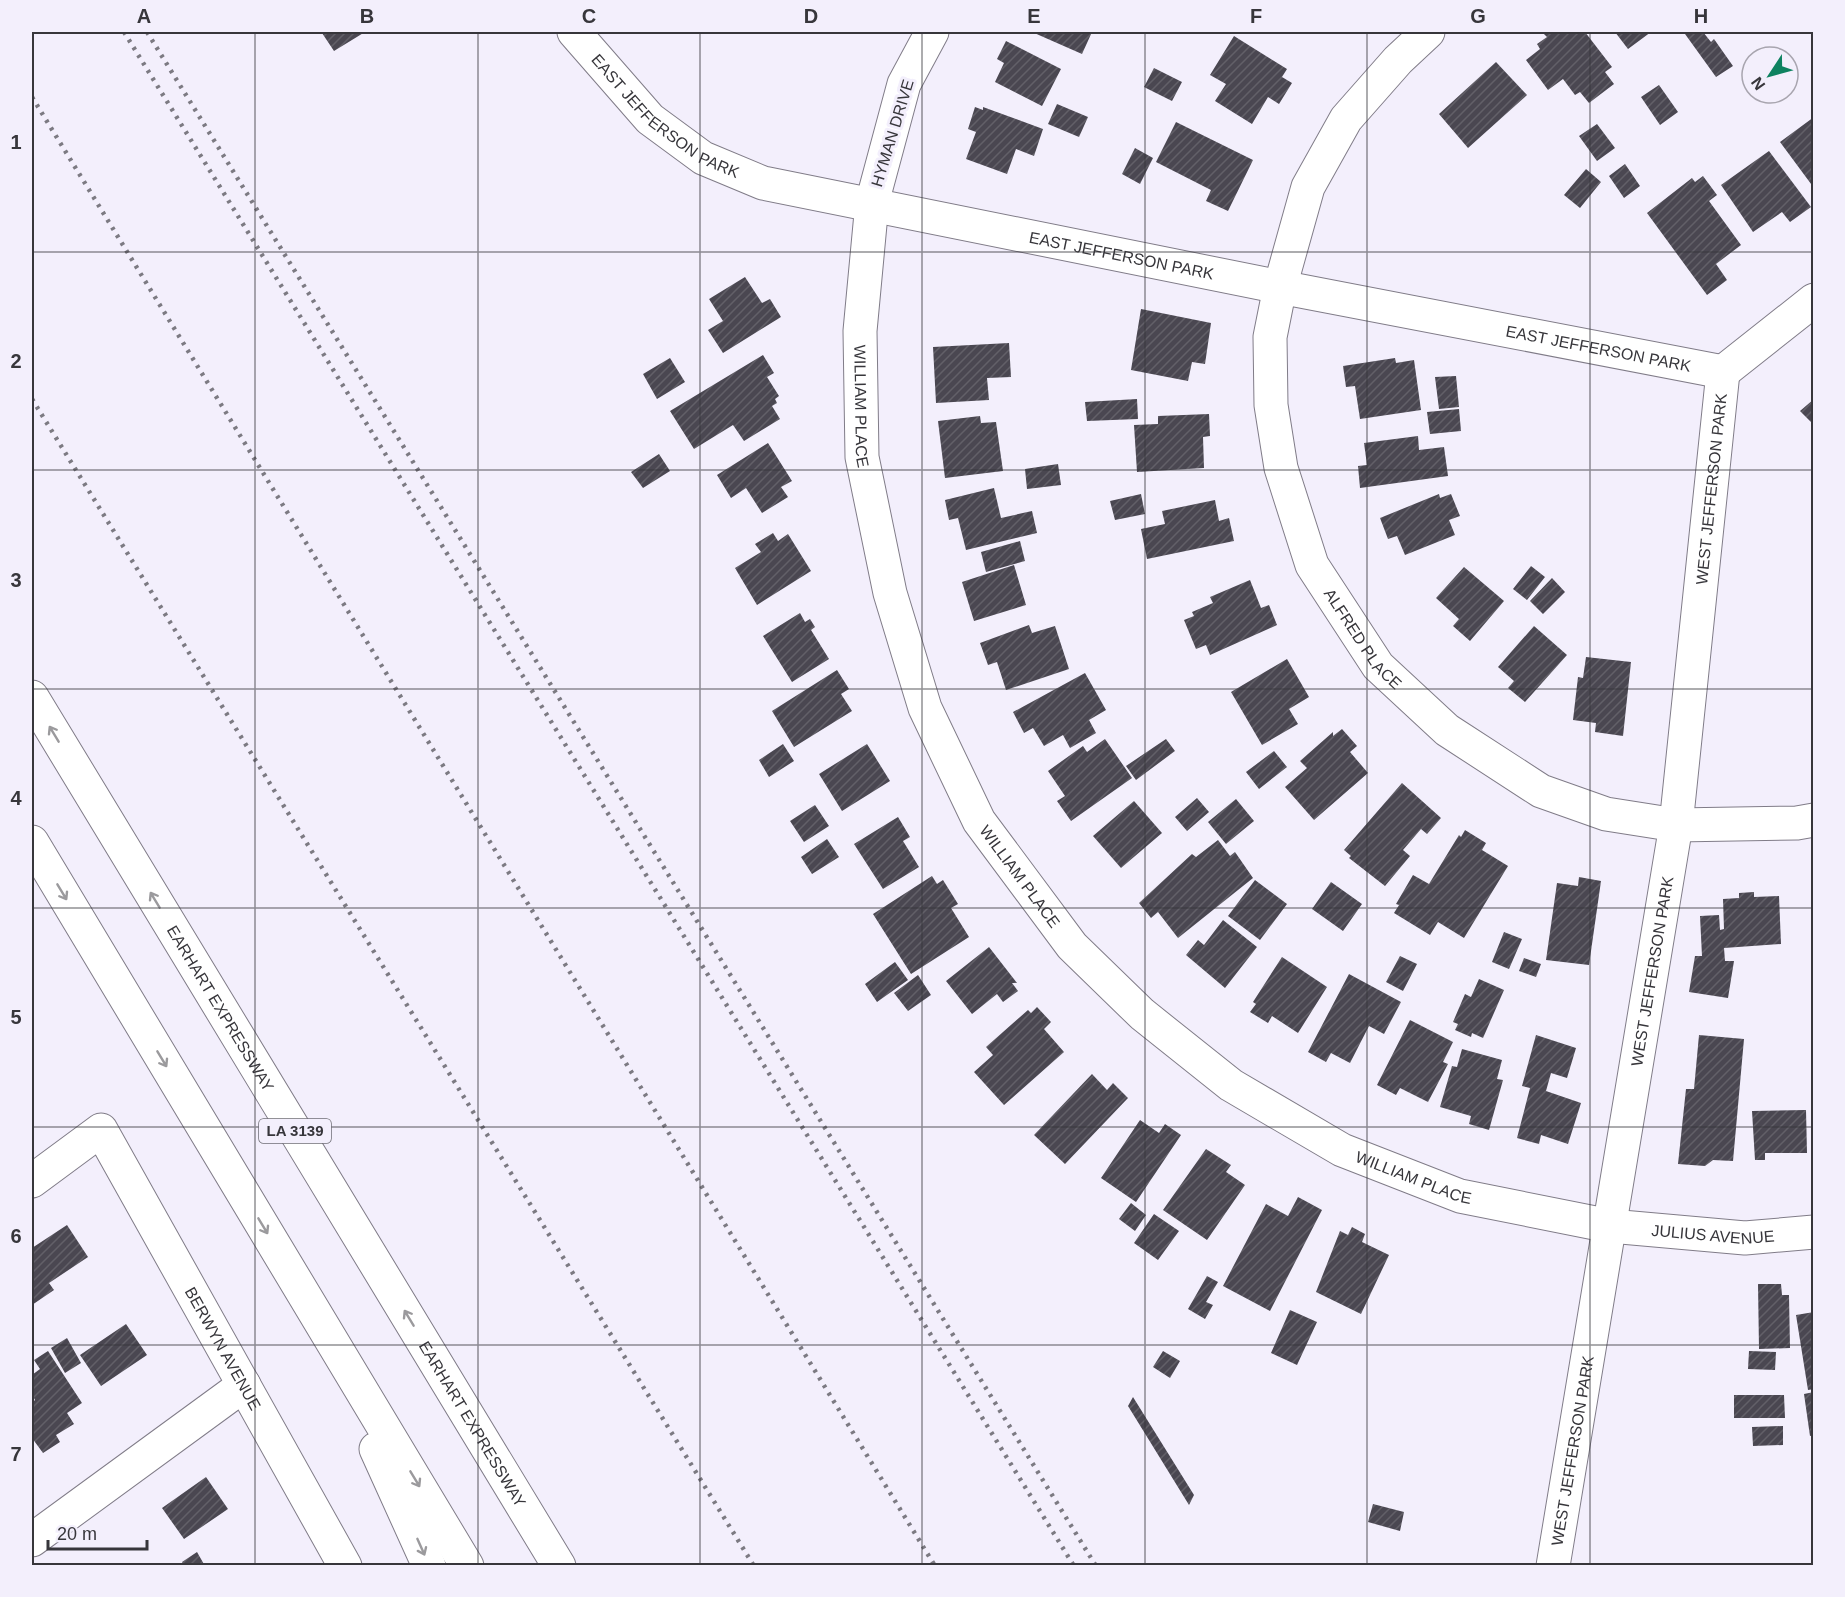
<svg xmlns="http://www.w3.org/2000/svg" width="1845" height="1597" viewBox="0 0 1845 1597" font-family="Helvetica,sans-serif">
  <defs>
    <pattern id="building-hatch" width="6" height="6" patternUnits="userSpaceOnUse" patternTransform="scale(1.5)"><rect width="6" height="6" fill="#4a4751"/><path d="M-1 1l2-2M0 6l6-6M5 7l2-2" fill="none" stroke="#626068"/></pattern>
  </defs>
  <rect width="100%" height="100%" fill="#f3effc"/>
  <path fill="url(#building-hatch)" d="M325 32H365L334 51 322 33Z
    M1032 32H1092L1082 54Z
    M1542 32H1585L1612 67 1605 72 1614 84 1589 103 1580 92 1575 95 1563 79 1548 90 1526 60 1540 49 1537 44 1547 37Z
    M1615 32H1651L1628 49Z
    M1689 32H1703L1711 42 1714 39 1733 66 1716 77 1685 34Z
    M1234 36 1287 69 1282 77 1292 83 1279 104 1268 97 1252 124 1215 101 1226 84 1210 75Z
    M1006 41 1061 69 1042 106 995 82 1004 63 997 59Z
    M1496 62 1527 95 1468 148 1439 114Z
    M1154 68 1182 82 1172 101 1144 87Z
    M1659 85 1678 112 1660 125 1641 97Z
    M1057 104 1088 117 1079 137 1048 124Z
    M975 107 983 110V107L1043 129 1034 156 1016 149 1007 174 966 159 976 132 968 129Z
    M1814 117V188L1780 142Z
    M1176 122 1253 160 1228 211 1206 201 1211 190 1156 162Z
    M1597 124 1615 148 1597 161 1579 136Z
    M1135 148 1153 158 1140 184 1122 174Z
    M1769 151 1811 207 1790 222 1782 212 1753 232 1721 185Z
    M1625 164 1640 186 1624 198 1609 176Z
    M1586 169 1601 182 1580 208 1564 195Z
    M1703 176 1717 195 1709 201 1741 245 1716 264 1727 280 1707 295 1647 213 1692 178 1695 182Z
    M745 277 762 303 770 299 781 317 723 353 708 330 723 321 709 299Z
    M1141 309 1211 323 1205 364 1192 362 1188 381 1131 370Z
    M1009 343 1011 377 987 378 989 400 936 403 933 347Z
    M763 355 774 373 767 377 779 396 775 399 777 403 772 406 780 419 744 441 733 425 694 449 670 411Z
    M670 358 685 382 657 399 643 374Z
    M1395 358 1396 363 1414 360 1421 410 1360 419 1355 386 1346 387 1343 366Z
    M1456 376 1459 407 1439 409 1435 377Z
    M1137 399 1138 419 1087 421 1085 402Z
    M1814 399V425L1800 411Z
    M1459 409 1461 431 1430 434 1427 412Z
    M1209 414 1210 436 1203 437 1204 468 1137 472 1134 425 1158 424V416Z
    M980 416 981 423 996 422 1003 471 945 478 938 421Z
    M1418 436 1419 450 1444 447 1448 476 1360 488 1358 466 1367 465 1364 443Z
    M768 443 792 481 781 487 788 497 762 513 746 488 731 498 717 475Z
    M659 454 670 471 643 488 631 472Z
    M1058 464 1061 485 1027 489 1025 469Z
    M994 488 1001 518 1032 511 1037 533 966 550 958 518 949 520 945 500Z
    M1141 494 1145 514 1115 520 1110 501Z
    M1439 494 1440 498 1451 494 1460 516 1449 520 1455 535 1405 555 1397 536 1388 539 1380 518Z
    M1215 500 1219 521 1229 518 1234 541 1147 559 1141 529 1165 524 1162 511Z
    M773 533 778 541 788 534 811 571 757 605 735 568 761 552 755 544Z
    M1020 541 1025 561 986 572 981 552Z
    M1014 565 1026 605 974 621 962 582Z
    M1531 566 1545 577 1527 600 1513 589Z
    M1464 567 1504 601 1470 641 1453 626 1459 619 1436 598Z
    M1552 578 1565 592 1543 614 1530 601Z
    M1250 580 1261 608 1269 605 1277 625 1210 655 1206 645 1196 649 1184 620 1194 616 1192 612 1213 603 1210 597Z
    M800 613 805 622 810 619 815 627 811 630 829 659 792 682 763 636Z
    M1029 625 1032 633 1055 626 1069 669 1006 690 997 662 988 665 980 643Z
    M1534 626 1567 655 1525 702 1508 688 1514 681 1498 667Z
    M1586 657 1631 662 1623 736 1595 732 1596 723 1573 720 1578 677 1583 678Z
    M1287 659 1309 697 1289 709 1298 724 1262 745 1231 692Z
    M837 670 849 689 841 694 852 711 794 747 772 711Z
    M1085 673 1106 710 1089 720 1096 733 1070 748 1063 735 1044 746 1033 728 1024 733 1013 712Z
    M1342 729 1357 746 1350 752 1368 773 1314 820 1285 787 1307 768 1300 761 1333 732V736Z
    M1105 739 1132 778 1071 821 1057 801 1065 796 1048 771 1083 746 1087 752Z
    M1166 739 1175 751 1136 780 1126 766Z
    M783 744 794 761 769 777 759 760Z
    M867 744 890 781 842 811 819 774Z
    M1274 751 1287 767 1259 789 1246 772Z
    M1402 783 1441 818 1427 834 1421 829 1403 850 1410 856 1385 886 1349 858 1351 856 1344 850Z
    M1197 798 1209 812 1187 831 1175 817Z
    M1236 799 1254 821 1226 844 1208 822Z
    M1134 801 1162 833 1121 868 1093 836Z
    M815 805 829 826 804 842 790 821Z
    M898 817 910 837 903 841 919 867 883 889 854 844Z
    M1465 830 1486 843 1482 850 1508 866 1464 938 1438 922 1430 935 1394 913 1399 905 1396 904 1413 875 1429 884 1459 835 1461 837Z
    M827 839 839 857 812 874 801 857Z
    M1218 840 1230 856 1235 852 1253 878 1178 938 1158 912 1151 918 1139 903 1192 854 1196 857Z
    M932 876 937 884 943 880 958 904 951 908 969 937 911 974 873 914Z
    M1579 877 1601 881 1589 965 1546 960 1557 883 1578 886Z
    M1255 880 1287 904 1260 940 1228 916Z
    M1331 882 1362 904 1343 931 1312 909Z
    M1754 892V897L1779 896 1781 944 1724 948 1725 961H1734L1728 998 1689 992 1695 956H1702L1700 916 1719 915 1720 930 1724 929 1723 899 1739 898V893Z
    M1223 920 1257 947 1225 988 1186 955 1198 940 1204 945Z
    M1504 932 1522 939 1509 969 1492 962Z
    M989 947 1017 983H1012L1018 991 1003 1002 997 994 972 1014 946 981Z
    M1400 956 1417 964 1403 991 1386 982Z
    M1282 957 1327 987 1298 1033 1272 1016 1268 1023 1250 1012 1256 1004 1253 1002Z
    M1524 958 1541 964 1536 977 1519 971Z
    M895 962 908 980 877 1002 865 984Z
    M1349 974 1401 1002 1384 1034 1369 1026 1350 1063 1331 1053 1326 1062 1308 1052Z
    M918 975 931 995 908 1011 894 993Z
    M1479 979 1504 990 1483 1038 1472 1033 1471 1037 1455 1030 1458 1024 1453 1022 1465 994 1471 997Z
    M1037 1007 1051 1022 1044 1029 1064 1052 1004 1105 974 1072 993 1055 986 1047 1028 1010 1031 1013Z
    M1410 1020 1453 1042 1443 1062 1448 1064 1428 1102 1400 1088 1396 1095 1377 1085Z
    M1536 1035 1576 1048 1567 1078 1551 1073 1546 1091 1581 1103 1568 1144 1541 1135 1539 1144 1517 1138 1530 1088 1522 1086Z
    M1699 1035 1744 1039 1733 1161 1713 1160 1705 1166 1678 1164 1686 1089H1694Z
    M1462 1049 1502 1060 1497 1079 1503 1080 1489 1130 1469 1124 1471 1116 1440 1107 1452 1066 1457 1067Z
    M1092 1074 1107 1090 1113 1083 1128 1098 1065 1164 1034 1135Z
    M1806 1110 1807 1153H1765V1160H1755L1752 1111Z
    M1140 1120 1159 1133 1165 1124 1181 1135 1136 1202 1101 1178Z
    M1206 1149 1231 1165 1226 1172 1245 1185 1207 1240 1163 1210Z
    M1298 1197 1322 1210 1270 1311 1223 1286 1266 1204 1288 1216Z
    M1131 1203 1146 1215 1135 1231 1119 1219Z
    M1154 1214 1179 1231 1158 1260 1134 1243Z
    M67 1225 88 1257 49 1283 54 1290 32 1305V1248Z
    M1352 1227 1365 1234 1362 1242 1389 1255 1361 1314 1316 1292 1340 1231 1348 1235Z
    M1207 1276 1218 1282 1206 1302 1213 1305 1205 1319 1188 1309Z
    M1758 1284H1781L1782 1295H1789L1790 1348 1759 1349Z
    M1290 1310 1317 1322 1297 1365 1271 1353Z
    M1814 1312V1389L1808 1390 1796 1315Z
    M126 1324 147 1355 101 1386 80 1355Z
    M67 1338 81 1363 65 1373 51 1348Z
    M48 1351 82 1403 67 1413 74 1424 56 1435 60 1442 43 1453 32 1438V1403L35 1400 32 1394V1375L40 1369 34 1360Z
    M1163 1351 1180 1361 1170 1378 1153 1367Z
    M1749 1351 1776 1352 1775 1370 1748 1369Z
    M1814 1392V1435L1810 1436 1804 1394Z
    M1734 1395H1784L1785 1418H1734Z
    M1133 1397 1194 1495 1189 1505 1128 1406Z
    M1783 1426V1445L1753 1446 1752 1427Z
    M206 1477 228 1509 184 1539 162 1508Z
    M1373 1504 1404 1512 1400 1531 1368 1522Z
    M197 1552 205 1566H184L182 1562Z"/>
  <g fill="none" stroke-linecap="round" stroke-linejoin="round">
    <defs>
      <g id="street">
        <path id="s1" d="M574 32 650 119 703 158 763 183 1280 287 1723 372"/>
        <path id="s2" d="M932 32 904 84 872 203 860 331 862 457 890 593 925 708 979 821 1072 946 1142 1014 1231 1085 1342 1150 1460 1196 1610 1226 1745 1238 1814 1232"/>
        <path id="s3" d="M1428 32 1398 60 1346 119 1308 187 1280 287 1270 337 1271 405 1281 468 1312 565 1378 666 1447 730 1541 791 1606 814 1676 825 1797 823 1814 820"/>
        <path d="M1723 372 1814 300"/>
        <path id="s4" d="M32 1181 101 1130 345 1566"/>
        <path d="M32 1540 244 1385"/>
        <path id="s5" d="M1553 1566 1676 825 1723 372"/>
      </g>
      <g id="highway">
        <path id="s6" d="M32 697 559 1566"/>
        <path d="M32 842 467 1566"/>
        <path d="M376 1449 429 1566"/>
      </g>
    </defs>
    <use href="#street" stroke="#807c88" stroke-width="35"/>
    <use href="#highway" stroke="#807c88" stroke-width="35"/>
    <use href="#street" stroke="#fff" stroke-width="33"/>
    <use href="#highway" stroke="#fff" stroke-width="33"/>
    <path stroke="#7c7a82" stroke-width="4.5" stroke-dasharray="3 6" stroke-linecap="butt" d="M124 32 1074 1566
      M147 32 1096 1566
      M32 97 935 1566
      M32 399 754 1566"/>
  </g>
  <defs><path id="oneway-shaft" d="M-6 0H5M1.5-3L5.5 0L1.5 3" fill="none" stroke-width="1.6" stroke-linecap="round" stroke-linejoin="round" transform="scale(1.5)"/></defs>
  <g stroke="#9b9a9d">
    <use href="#oneway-shaft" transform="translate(54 734) rotate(-121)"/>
    <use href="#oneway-shaft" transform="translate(62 892) rotate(59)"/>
    <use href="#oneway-shaft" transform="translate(155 900) rotate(-121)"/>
    <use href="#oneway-shaft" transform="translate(162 1059) rotate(59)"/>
    <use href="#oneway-shaft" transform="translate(263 1226) rotate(59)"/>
    <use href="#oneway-shaft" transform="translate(409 1318) rotate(-121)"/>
    <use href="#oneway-shaft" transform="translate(415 1479) rotate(59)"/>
    <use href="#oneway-shaft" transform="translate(421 1547) rotate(66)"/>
  </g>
  <path fill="none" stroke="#37363b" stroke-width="1.5" stroke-opacity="0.55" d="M255 32V1566M478 32V1566M700 32V1566M922 32V1566M1145 32V1566M1367 32V1566M1590 32V1566M32 252H1814M32 470H1814M32 689H1814M32 908H1814M32 1127H1814M32 1345H1814"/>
  <g text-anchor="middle" stroke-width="6" stroke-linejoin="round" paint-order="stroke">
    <rect fill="#f3effc" stroke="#6f6e75" stroke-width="1.5" x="259" y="1119" width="72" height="24" rx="4.5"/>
    <g font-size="15" font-weight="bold" fill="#37363b">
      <text x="295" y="1136">LA 3139</text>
    </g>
    <g font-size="16" fill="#37363b" stroke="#f3effc">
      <text dy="6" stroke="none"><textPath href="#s1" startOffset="126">EAST JEFFERSON PARK</textPath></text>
      <text transform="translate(892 133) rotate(-73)" y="6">HYMAN DRIVE</text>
      <text dy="6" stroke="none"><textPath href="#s1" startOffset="612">EAST JEFFERSON PARK</textPath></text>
      <text dy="6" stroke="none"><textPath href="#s1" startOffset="1098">EAST JEFFERSON PARK</textPath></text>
      <text dy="6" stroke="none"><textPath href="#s2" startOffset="386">WILLIAM PLACE</textPath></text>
      <text dy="6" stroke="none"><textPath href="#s5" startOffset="1089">WEST JEFFERSON PARK</textPath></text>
      <text dy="6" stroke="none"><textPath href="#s3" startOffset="676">ALFRED PLACE</textPath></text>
      <text dy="6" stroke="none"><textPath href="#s2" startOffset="890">WILLIAM PLACE</textPath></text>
      <text dy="6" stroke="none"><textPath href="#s5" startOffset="603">WEST JEFFERSON PARK</textPath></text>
      <text dy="6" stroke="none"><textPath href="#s6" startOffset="364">EARHART EXPRESSWAY</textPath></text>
      <text dy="6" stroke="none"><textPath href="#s2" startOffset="1394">WILLIAM PLACE</textPath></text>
      <text dy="6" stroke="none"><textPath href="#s2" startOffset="1700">JULIUS AVENUE</textPath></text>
      <text dy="6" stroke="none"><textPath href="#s4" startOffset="336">BERWYN AVENUE</textPath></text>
      <text dy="6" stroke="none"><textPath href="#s6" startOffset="850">EARHART EXPRESSWAY</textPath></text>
      <text dy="6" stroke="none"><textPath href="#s5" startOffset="117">WEST JEFFERSON PARK</textPath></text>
    </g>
  </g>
  <rect width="1845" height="1597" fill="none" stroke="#f3effc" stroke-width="66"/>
  <g transform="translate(1770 75) rotate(234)"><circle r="28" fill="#f3effc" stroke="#a8a5af" stroke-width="1.5"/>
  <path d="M0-4.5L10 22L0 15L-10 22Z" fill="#0e8260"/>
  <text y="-9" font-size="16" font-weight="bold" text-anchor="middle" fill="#37363b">N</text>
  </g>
  <path d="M48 1540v9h99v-9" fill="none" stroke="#37363b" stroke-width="3"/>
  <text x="57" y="1540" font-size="18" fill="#37363b" stroke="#f3effc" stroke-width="4.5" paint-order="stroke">20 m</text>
  <rect x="33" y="33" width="1779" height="1531" fill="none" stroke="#37363b" stroke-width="2"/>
  <g font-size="20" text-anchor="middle" font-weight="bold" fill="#37363b">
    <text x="144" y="23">A</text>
    <text x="367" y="23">B</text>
    <text x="589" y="23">C</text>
    <text x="811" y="23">D</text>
    <text x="1034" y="23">E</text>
    <text x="1256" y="23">F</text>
    <text x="1478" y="23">G</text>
    <text x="1701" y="23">H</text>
    <text x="16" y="149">1</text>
    <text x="16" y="368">2</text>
    <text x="16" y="587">3</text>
    <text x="16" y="805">4</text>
    <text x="16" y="1024">5</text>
    <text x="16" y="1243">6</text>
    <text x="16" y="1461">7</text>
  </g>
</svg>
